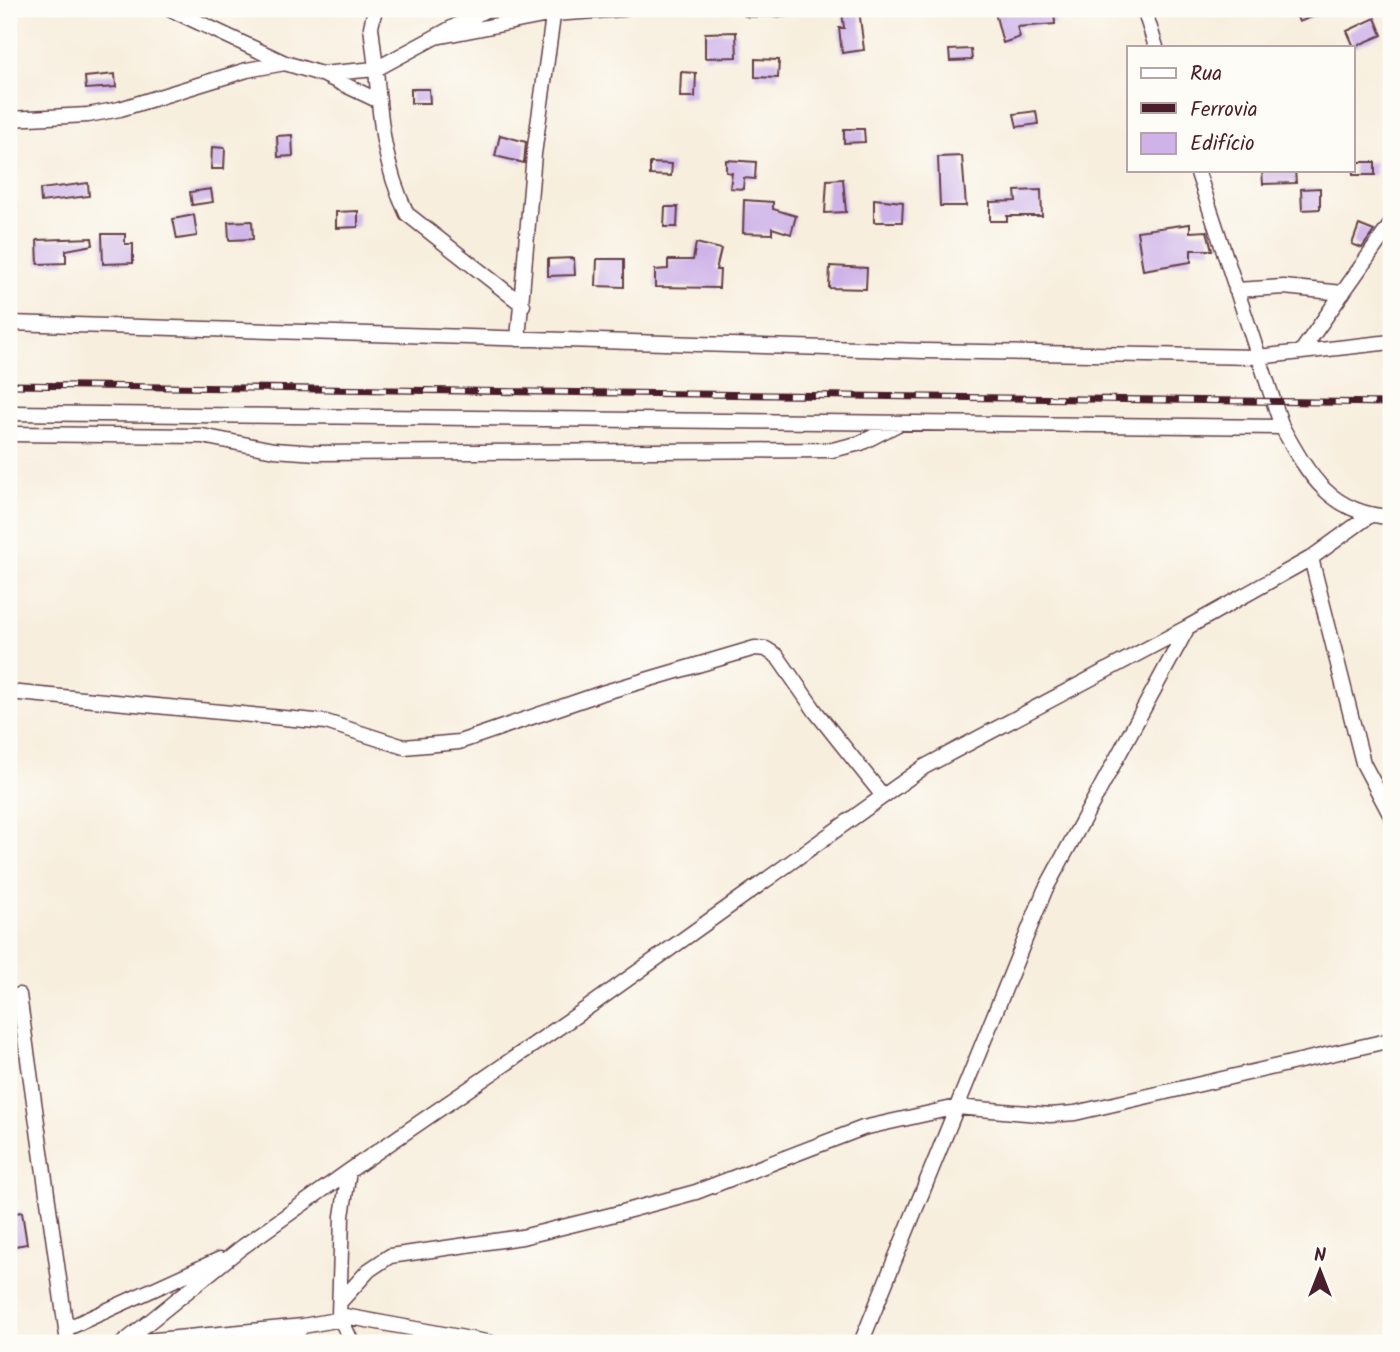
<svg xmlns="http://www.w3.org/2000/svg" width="1400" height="1352" viewBox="0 0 1400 1352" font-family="Kalam,sans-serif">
  <rect width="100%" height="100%" fill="#fdfcf7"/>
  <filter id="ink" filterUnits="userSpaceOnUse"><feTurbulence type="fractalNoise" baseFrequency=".0143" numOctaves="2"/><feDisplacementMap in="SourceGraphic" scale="14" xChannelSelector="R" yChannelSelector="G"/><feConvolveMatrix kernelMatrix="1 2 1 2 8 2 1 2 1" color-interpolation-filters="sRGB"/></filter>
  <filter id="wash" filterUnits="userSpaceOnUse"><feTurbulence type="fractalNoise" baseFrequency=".00686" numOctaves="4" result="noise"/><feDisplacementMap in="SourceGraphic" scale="28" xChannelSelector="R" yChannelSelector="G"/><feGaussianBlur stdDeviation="1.57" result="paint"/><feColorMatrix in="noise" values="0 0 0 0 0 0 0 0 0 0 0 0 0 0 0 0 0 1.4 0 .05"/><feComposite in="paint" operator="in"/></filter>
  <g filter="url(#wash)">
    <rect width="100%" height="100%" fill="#f7eedd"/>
    <g id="blocks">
      <path fill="#ceb2e8" d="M859 9 864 50 842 53 839 28H844L842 12Z
        M994 9H1054L1055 24 1017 27 1020 37 1003 43Z
        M1294 9H1330V10L1299 22Z
        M1375 18 1382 35 1354 47 1347 31Z
        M736 32 737 57 705 58V33Z
        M971 49 972 60 950 61 949 50Z
        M755 59 779 60 778 78 755 77Z
        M681 72 696 73 695 97H680Z
        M115 74 116 87 86 89 85 77Z
        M411 89H429L430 103H411Z
        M1036 111 1038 124 1017 127 1014 114Z
        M844 129H864L865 142 844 143Z
        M292 135 293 156 278 157 277 136Z
        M500 135 526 142 524 163 495 156Z
        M212 147 225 148 224 169H211Z
        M962 156 966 206H940L938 157Z
        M726 160 756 162 755 179 744 178 743 189 730 188 732 173 726 172Z
        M1353 162H1375V175H1353Z
        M650 163 672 164 671 176 650 175Z
        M1262 170H1295L1296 183 1263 184Z
        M843 179 846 212 825 213 827 180Z
        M88 183 89 196 41 202 40 189Z
        M1320 188V209L1302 210 1301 189Z
        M211 189 213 202 192 205 190 192Z
        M1041 190 1042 216H1007V221H990V202L1016 201 1015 191Z
        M874 199 903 202 902 222H874Z
        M744 200 773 202V209L796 216 791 234 772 228V234L743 233Z
        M665 207H678L677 227H664Z
        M358 211V227L336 228V212Z
        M194 215 197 236 177 239 173 219Z
        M252 221 253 239 229 240 228 222Z
        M1190 224V232L1207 231 1212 250H1191V262L1143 270 1137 231Z
        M1359 225 1374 231 1362 248 1352 244Z
        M102 234H125V244H133V263L103 264Z
        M92 238 93 245 66 250V263L38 264 37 240Z
        M696 243 721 249 716 270H720L719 288 655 287V270L668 269V260H693Z
        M574 258 575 275 548 276V259Z
        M597 259H624V287L596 286Z
        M830 266 867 268 866 289 829 288Z
        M22 1212 27 1244 9 1247V1214Z"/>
    </g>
  </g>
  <g filter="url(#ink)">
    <use href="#blocks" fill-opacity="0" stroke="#643e46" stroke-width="2"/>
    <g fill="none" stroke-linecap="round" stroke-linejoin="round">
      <defs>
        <path id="minor" d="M170 9 285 63
          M375 9 371 27 376 69 487 9
          M748 9H787
          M1144 9 1156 47
          M436 37 553 14 624 9
          M326 76 379 101
          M9 119 88 115 120 109 247 70 285 63 321 74 376 69C380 120 384 167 407 214L523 305
          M1197 170 1282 427C1309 476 1331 514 1391 517
          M1236 290 1284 287 1343 293
          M9 323 924 351 1258 357 1391 342
          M518 339 534 154 554 9
          M1301 352 1391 224
          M9 413 1282 427
          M9 434 202 436 274 450 317 453 832 450 861 443 900 423
          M1311 558 1363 763 1391 816
          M9 692 326 722 404 747 459 742 602 693 755 648 766 649 777 656 816 712 883 796
          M19 995 68 1343
          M349 1171 342 1216 339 1315 352 1343
          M340 1302 369 1270 390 1256 522 1237 619 1213 696 1192 863 1128 957 1107 1050 1115 1075 1113 1391 1040
          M339 1315 492 1343
          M66 1329 220 1259
          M123 1343 241 1248 349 1171 590 1006 924 767 1188 627
          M124 1343 303 1326 341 1319
          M289 1343 303 1326
          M861 1343 1045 890 1188 627 1311 558 1369 516"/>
      </defs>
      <use href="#minor" stroke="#643e46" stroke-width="17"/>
      <use href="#minor" stroke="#fff" stroke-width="14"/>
      <defs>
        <path id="rail" d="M9 385 1391 403"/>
      </defs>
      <use href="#rail" stroke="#4a1f2b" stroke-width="7"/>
      <use href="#rail" stroke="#fdfcf7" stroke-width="4.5" stroke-dasharray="13" stroke-linecap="butt"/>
    </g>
  </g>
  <rect width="1400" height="1352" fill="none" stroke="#fdfcf7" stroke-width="35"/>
  <rect x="1127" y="46" width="228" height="126" fill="#fdfcf7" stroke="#b5a4a5" stroke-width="2"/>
  <rect x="1141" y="68" width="35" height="10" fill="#ffffff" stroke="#b5a4a5" stroke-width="2"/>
  <text x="1190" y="80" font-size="21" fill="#4a1f2b">Rua</text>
  <rect x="1141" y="103" width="35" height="10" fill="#4a1f2b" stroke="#b5a4a5" stroke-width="2"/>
  <text x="1190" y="116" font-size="21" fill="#4a1f2b">Ferrovia</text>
  <rect x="1141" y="133" width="35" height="21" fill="#ceb2e8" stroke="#b5a4a5" stroke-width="2"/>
  <text x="1190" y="150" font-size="21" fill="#4a1f2b">Edifício</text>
  <g transform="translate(1320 1271)" stroke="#fdfcf7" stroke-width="5" paint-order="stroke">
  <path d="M0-5L12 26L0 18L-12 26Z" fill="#4a1f2b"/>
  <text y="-10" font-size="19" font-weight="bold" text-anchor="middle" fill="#4a1f2b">N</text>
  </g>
</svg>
